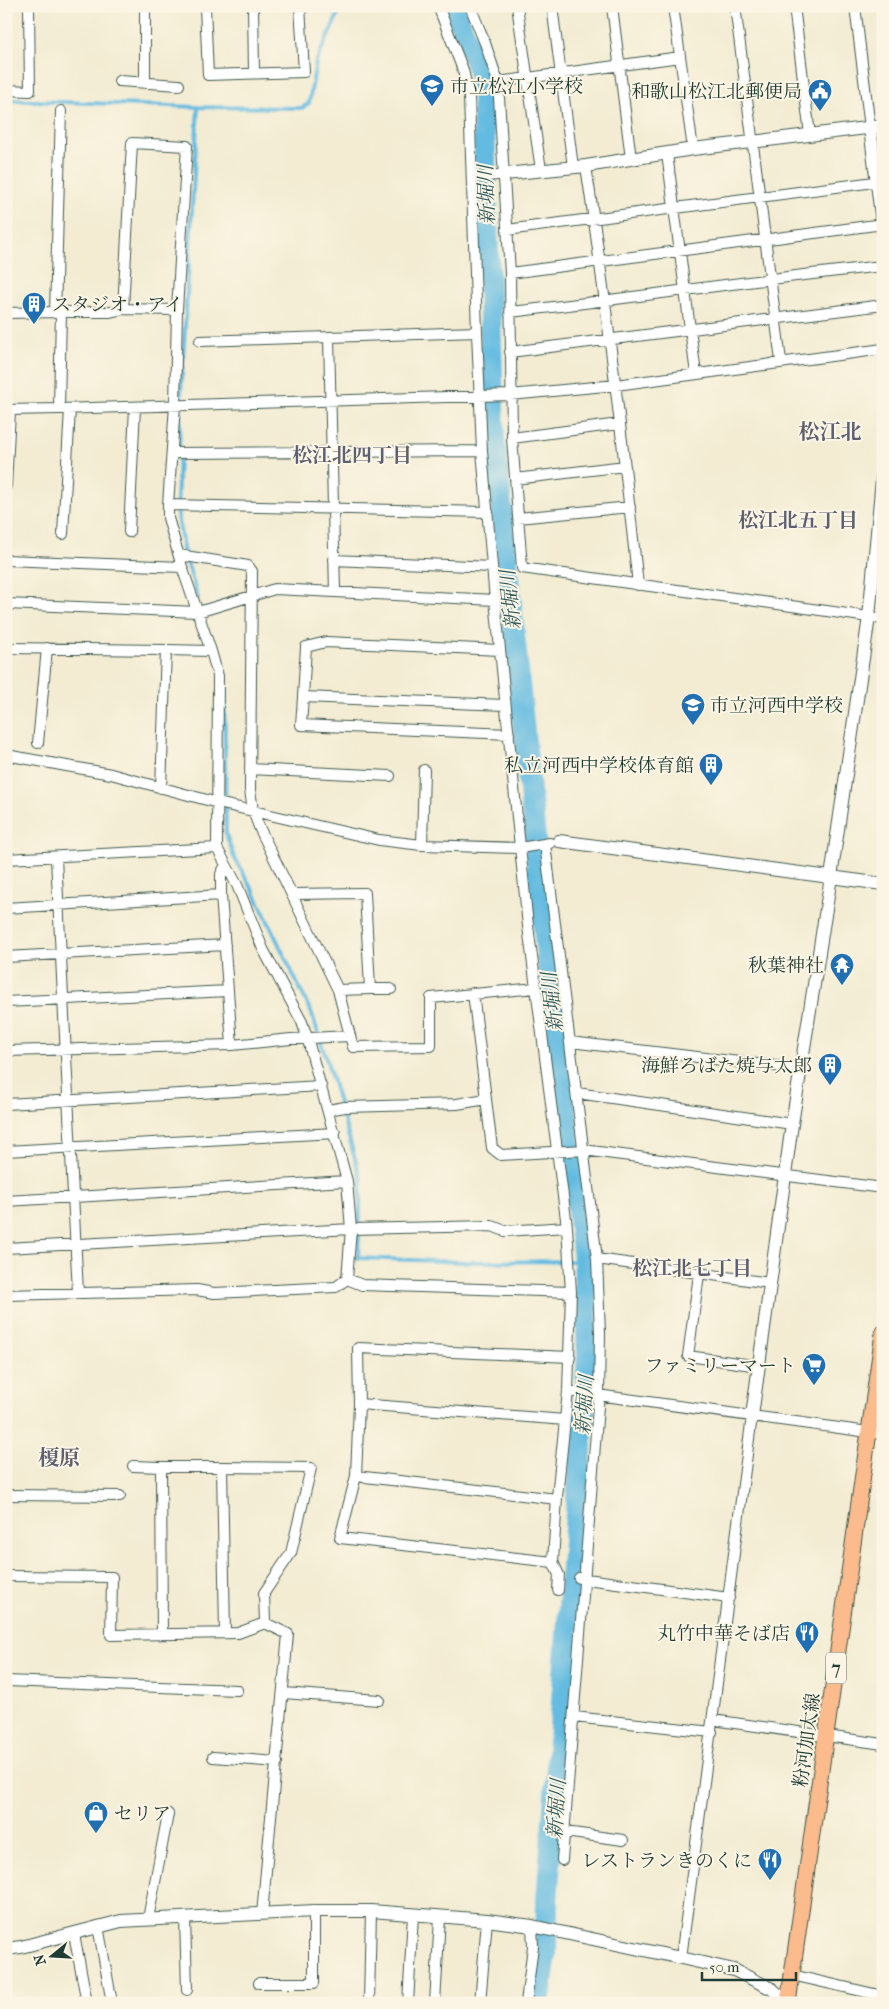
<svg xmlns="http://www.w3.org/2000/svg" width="889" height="2009" viewBox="0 0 889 2009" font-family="'IM FELL French Canon','Noto Serif JP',serif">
  <rect width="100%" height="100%" fill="#fcf5e5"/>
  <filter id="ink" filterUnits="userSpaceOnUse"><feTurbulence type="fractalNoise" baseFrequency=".02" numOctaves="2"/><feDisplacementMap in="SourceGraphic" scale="10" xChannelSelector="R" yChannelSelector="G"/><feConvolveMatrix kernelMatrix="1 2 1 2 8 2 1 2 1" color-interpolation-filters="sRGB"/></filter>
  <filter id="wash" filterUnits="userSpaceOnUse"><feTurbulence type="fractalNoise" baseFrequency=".0096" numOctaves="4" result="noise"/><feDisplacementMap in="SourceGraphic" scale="20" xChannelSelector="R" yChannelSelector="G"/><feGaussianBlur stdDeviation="1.12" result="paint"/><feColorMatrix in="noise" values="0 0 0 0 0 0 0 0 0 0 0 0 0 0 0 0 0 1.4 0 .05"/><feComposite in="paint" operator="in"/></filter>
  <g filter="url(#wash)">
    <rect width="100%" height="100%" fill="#f3ecd3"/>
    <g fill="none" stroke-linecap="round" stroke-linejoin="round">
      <path stroke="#64bbe1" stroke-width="4" d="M6 100 198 107
        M198 598 183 549 177 509 181 393 198 107 302 108 309 103 316 62 342 6
        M222 674 224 680 226 834 234 857 254 892 312 1014 327 1061 361 1180 358 1258 466 1262 573 1261 584 1259"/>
      <path stroke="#64bbe1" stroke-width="22" d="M453 6 479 71 483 97 494 439 550 985 584 1259 588 1355 547 1901 546 1954 539 2003"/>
    </g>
  </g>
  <g filter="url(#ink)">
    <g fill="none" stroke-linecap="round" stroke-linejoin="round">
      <defs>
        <path id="minor" d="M145 6V83
          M205 6 208 75 304 72 300 6
          M253 6 254 73
          M438 6 463 70 469 97 477 332
          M470 6 485 43 498 82 510 273 512 438 522 568 883 619
          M517 6 541 170
          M552 6 573 167
          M612 6 631 159
          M673 6 693 149
          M735 6 781 361
          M794 6 810 135
          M855 6 870 128
          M119 81 179 85
          M498 82 680 57
          M6 90 30 91 29 6
          M667 154 696 374
          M586 166C607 305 623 445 638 585
          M472 178 505 174
          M507 230 882 181
          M510 273 883 224
          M177 310 123 309 132 143 187 146 177 310 175 405 168 505V518L182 567
          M61 312H110L123 309
          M510 312C634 298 758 279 883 266
          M6 313 61 312 59 409 510 395 616 385 883 349
          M55 313 61 111
          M329 337 477 332 482 451 495 600 528 926 567 1227 571 1292 568 1391 557 1497 553 1562 340 1538 356 1476
          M200 341 329 337 335 592
          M510 352 883 305
          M6 410 59 409
          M512 438 619 424
          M172 453 482 451
          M515 479 625 466
          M6 486 10 411
          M168 505 488 512
          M518 518 630 507
          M129 532 135 407
          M63 534 70 409
          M179 555 248 566 252 571 250 790 253 811 259 827 338 990
          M6 560 182 567 211 651 218 676 217 848 237 885 263 949 302 1022 307 1037 347 1181 351 1229 347 1279 336 1287 214 1293 197 1290 6 1295
          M334 560 492 567
          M6 604 198 612 275 589 495 600
          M6 648 166 650
          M500 650 326 642 306 647 303 697 505 705
          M303 697 301 725 509 734
          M38 743 47 648
          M6 755 111 774 218 803 379 840 422 845 520 848 550 843
          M250 769 390 776
          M161 788 166 650 211 651
          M545 844 597 1259 600 1333 599 1394 562 1860
          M422 845 424 770
          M56 858 78 1293
          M6 859 217 848
          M226 865 221 874V895L232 1045
          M293 894 365 893 370 989H391
          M6 908 221 895
          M6 957 225 945
          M370 989 338 990 353 1047 431 1046V998L536 988
          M473 993 492 1148 501 1155 583 1150 883 1188
          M6 1002 228 991
          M570 1042 800 1069
          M6 1051 232 1045 291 1039 349 1036
          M577 1093 792 1124
          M6 1104 321 1086
          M328 1110 345 1107 457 1104 486 1099
          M6 1151 335 1133
          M6 1201 347 1181
          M6 1248 351 1229 492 1226 505 1231 567 1227
          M597 1259 770 1283
          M699 1274 688 1356 759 1366
          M347 1279 362 1285 571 1292
          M568 1391 883 1434
          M359 1404 356 1476 557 1499
          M565 1420 359 1404 358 1348 570 1357
          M133 1466 161 1467 162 1633
          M161 1467H222L225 1633
          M222 1467 311 1468 291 1553 264 1593 265 1623
          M6 1495 120 1496
          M553 1562 559 1575 558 1590
          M6 1576 112 1577 111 1635 238 1633 265 1623 288 1634 262 1914
          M579 1578 729 1598
          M6 1681 237 1690
          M283 1693 379 1700
          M574 1717 712 1732
          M713 1720 883 1744
          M213 1757 277 1762
          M565 1832 623 1840
          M185 1917 187 1990
          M148 1919 168 1814
          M98 1926 112 2003
          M74 1934 87 2003
          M681 1958 752 1416
          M792 1975 883 1996
          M259 1983H314V1911
          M369 2003 371 1911
          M408 2003 413 1915
          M435 2003 440 1917
          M480 2003 487 1920
          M526 2003 533 1946 532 1926"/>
        <path id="tertiary" d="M870 128 883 231
          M505 174 586 166 693 149 883 126
          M559 841 883 884
          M752 1416 792 1124 831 877 869 617 883 469
          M6 1949 21 1947 121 1921 314 1911H371L487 1920 532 1926 681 1958 734 1970 772 1989 788 2003"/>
        <path id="primary" d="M788 2003 883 1333"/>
      </defs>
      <use href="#minor" stroke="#3f574c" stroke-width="12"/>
      <use href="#tertiary" stroke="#3f574c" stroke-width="14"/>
      <use href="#primary" stroke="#3f574c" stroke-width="17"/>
      <use href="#minor" stroke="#fff" stroke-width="10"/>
      <use href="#tertiary" stroke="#fff" stroke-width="12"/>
      <use href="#primary" stroke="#fbbb8c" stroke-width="15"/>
    </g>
  </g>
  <defs>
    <symbol id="school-pin" viewBox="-11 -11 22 30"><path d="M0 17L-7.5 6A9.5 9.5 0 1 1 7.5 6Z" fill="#1f6fb2" stroke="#fcf5e5"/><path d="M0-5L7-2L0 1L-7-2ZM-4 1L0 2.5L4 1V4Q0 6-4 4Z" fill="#fff"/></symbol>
    <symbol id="civic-pin" viewBox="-11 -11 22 30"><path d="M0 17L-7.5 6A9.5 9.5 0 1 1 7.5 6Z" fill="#1f6fb2" stroke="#fcf5e5"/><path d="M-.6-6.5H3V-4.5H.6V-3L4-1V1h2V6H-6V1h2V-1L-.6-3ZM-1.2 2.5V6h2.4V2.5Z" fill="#fff"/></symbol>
    <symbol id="building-pin" viewBox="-11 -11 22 30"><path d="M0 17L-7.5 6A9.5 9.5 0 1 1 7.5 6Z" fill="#1f6fb2" stroke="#fcf5e5"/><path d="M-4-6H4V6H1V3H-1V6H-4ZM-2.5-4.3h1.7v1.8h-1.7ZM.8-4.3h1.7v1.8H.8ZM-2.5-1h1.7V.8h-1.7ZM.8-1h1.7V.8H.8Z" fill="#fff"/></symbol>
    <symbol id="temple-pin" viewBox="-11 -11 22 30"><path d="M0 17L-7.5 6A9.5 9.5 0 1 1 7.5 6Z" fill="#1f6fb2" stroke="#fcf5e5"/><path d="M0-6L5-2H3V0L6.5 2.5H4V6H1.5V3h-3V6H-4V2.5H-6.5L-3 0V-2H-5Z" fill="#fff"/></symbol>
    <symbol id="supermarket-pin" viewBox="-11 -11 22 30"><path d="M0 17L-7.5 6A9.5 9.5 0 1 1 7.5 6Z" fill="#1f6fb2" stroke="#fcf5e5"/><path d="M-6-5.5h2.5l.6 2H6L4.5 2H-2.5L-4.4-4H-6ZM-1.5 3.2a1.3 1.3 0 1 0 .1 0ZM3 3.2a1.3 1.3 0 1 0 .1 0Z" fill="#fff"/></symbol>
    <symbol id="restaurant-pin" viewBox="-11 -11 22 30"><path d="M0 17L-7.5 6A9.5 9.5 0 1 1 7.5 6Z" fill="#1f6fb2" stroke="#fcf5e5"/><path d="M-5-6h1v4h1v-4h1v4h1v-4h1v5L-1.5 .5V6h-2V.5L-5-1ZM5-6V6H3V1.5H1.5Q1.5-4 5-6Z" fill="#fff"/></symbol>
    <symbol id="shop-pin" viewBox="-11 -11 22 30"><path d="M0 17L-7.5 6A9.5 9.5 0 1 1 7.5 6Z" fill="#1f6fb2" stroke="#fcf5e5"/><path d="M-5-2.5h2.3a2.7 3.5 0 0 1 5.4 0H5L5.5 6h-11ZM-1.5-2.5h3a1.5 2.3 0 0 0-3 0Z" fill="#fff"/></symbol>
  </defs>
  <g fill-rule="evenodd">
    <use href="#school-pin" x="418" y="72" width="28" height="38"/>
    <use href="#civic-pin" x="806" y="77" width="28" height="38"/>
    <use href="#building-pin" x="20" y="290" width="28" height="38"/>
    <use href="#school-pin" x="679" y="691" width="28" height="38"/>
    <use href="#building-pin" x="697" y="751" width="28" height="38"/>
    <use href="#temple-pin" x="828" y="951" width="28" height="38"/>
    <use href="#building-pin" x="816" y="1051" width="28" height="38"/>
    <use href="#supermarket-pin" x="800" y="1351" width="28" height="38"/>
    <use href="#restaurant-pin" x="793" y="1619" width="28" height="38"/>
    <use href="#shop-pin" x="82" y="1799" width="28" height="38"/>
    <use href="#restaurant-pin" x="756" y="1846" width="28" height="38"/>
  </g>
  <g text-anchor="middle" stroke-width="4" stroke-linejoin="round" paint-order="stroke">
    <rect fill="#fcf5e5" stroke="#617469" stroke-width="1" x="826" y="1652.5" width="20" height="31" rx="4"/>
    <g font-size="18" font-weight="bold" fill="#1f3d34">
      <text x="836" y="1674">7</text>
    </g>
    <g font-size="19" fill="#1f3d34" stroke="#fcf5e5" text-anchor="end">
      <text x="450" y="93" text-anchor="start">市立松江小学校</text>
      <text x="802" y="98">和歌山松江北郵便局</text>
      <text x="52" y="311" text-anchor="start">スタジオ・アイ</text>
      <text x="710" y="712" text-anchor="start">市立河西中学校</text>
      <text x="694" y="772">私立河西中学校体育館</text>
      <text x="824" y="972">秋葉神社</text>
      <text x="812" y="1072">海鮮ろばた焼与太郎</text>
      <text x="796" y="1372">ファミリーマート</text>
      <text x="790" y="1640">丸竹中華そば店</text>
      <text x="114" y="1820" text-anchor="start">セリア</text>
      <text x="752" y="1867">レストランきのくに</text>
    </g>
    <g font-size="19" fill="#1f3d34" stroke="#fcf5e5">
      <text transform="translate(806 1740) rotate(-82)" y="7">粉河加太線</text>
    </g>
    <g font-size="20" font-style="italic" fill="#305c5f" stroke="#fcf5e5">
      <text transform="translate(486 195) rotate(-92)" y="7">新堀川</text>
      <text transform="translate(510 600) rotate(-96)" y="7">新堀川</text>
      <text transform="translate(552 1002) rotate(-97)" y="7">新堀川</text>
      <text transform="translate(584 1405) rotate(-86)" y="7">新堀川</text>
      <text transform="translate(556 1809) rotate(-86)" y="7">新堀川</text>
    </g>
    <g font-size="20" font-weight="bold" fill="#5c6071" stroke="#fcf5e5">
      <text x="352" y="462">松江北四丁目</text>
      <text x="798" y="527">松江北五丁目</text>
      <text x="692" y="1275">松江北七丁目</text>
    </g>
    <g font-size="21" font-weight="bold" fill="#5c6071" stroke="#fcf5e5">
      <text x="830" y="439">松江北</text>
      <text x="59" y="1465">榎原</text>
    </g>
  </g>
  <rect width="889" height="2009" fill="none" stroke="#fcf5e5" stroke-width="25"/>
  <g transform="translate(52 1956) rotate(252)" stroke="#fcf5e5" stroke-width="4" paint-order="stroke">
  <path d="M0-4L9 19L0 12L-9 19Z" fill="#1f3d34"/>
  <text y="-8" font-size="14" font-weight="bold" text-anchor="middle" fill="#1f3d34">N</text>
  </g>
  <path d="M702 1972v8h94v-8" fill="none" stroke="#1f3d34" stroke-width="2.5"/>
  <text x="709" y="1972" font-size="15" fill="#1f3d34" stroke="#fcf5e5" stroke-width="4" paint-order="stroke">50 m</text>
</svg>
